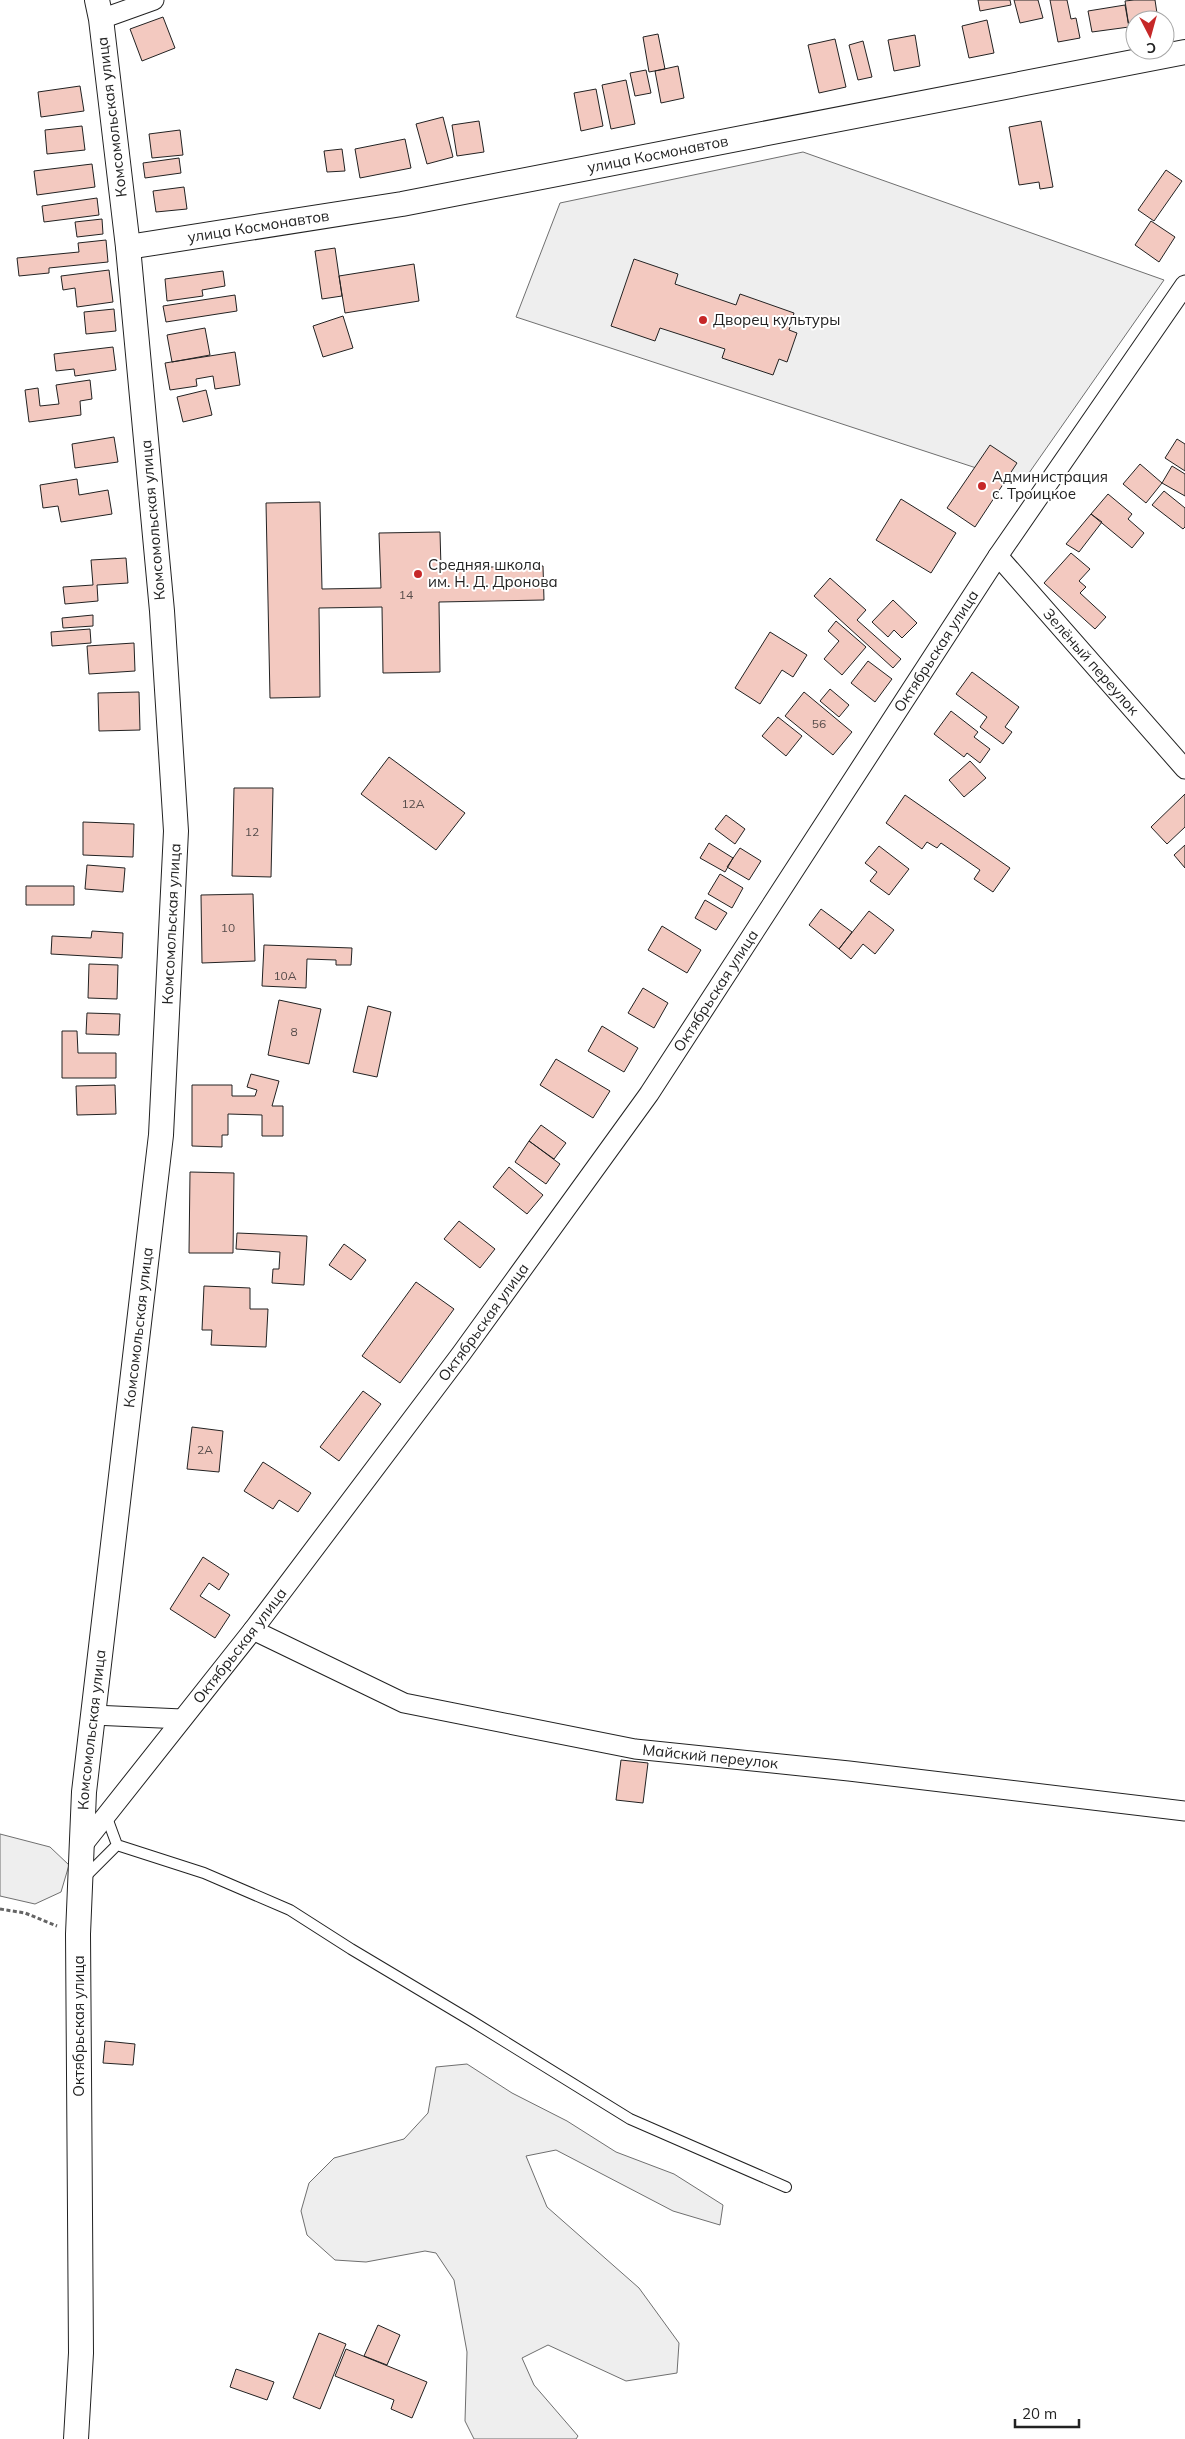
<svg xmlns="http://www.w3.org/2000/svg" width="1185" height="2439" viewBox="0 0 1185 2439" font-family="Mulish,sans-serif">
  <rect width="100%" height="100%" fill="#fff"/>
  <path fill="#eee" stroke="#6f6f6f" d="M803 152 1164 280 1022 483 516 317 560 203Z
    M0 1834 50 1847 69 1865 61 1892 35 1904 0 1896Z
    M467 2064 512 2093 567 2121 616 2152 674 2174 723 2205 720 2225 673 2211 556 2150 526 2156 547 2207 639 2288 679 2343 677 2373 626 2381 548 2345 522 2358 534 2385 578 2436 576 2439H474L465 2421 467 2352 454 2280 436 2253 425 2251 366 2262 335 2260 307 2235 301 2211 309 2183 334 2158 404 2139 428 2113 436 2067Z"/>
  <path fill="#f3c9c0" stroke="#222" d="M978 0H1010L1011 5 980 11Z
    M1014 0H1038L1043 18 1020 23Z
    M1050 0H1067L1071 19 1076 18 1080 38 1058 42Z
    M1134 0H1155L1158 20H1135V26L1129 27 1125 1Z
    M1125 5 1129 27 1092 32 1088 11Z
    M163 17 175 48 142 61 130 29Z
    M987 20 994 53 969 58 962 26Z
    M658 34 665 69 649 72 643 37Z
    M915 35 920 66 894 71 888 40Z
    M835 39 846 87 819 93 808 45Z
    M863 41 872 77 858 80 849 45Z
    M678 66 684 98 661 103 655 71Z
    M646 70 651 93 635 96 630 73Z
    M626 80 635 124 611 129 602 85Z
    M80 86 84 111 41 117 38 92Z
    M596 89 603 126 581 131 574 93Z
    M443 117 453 157 427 164 416 124Z
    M479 121 484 152 457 156 452 125Z
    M1041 121 1053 187 1040 189 1039 182 1019 185 1009 127Z
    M82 126 85 150 47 154 45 130Z
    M180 130 183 155 152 158 149 134Z
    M405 139 411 168 360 178 355 149Z
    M342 149 345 171 327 172 324 151Z
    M179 158 181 173 145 178 143 163Z
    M92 164 95 187 37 195 34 171Z
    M1166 170 1182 181 1154 221 1138 210Z
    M184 187 187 209 156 212 153 191Z
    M97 198 99 215 44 222 42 206Z
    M102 219 103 234 77 237 75 222Z
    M1151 221 1175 237 1159 262 1135 245Z
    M106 240 108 262 49 268V273L19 276 17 258 79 252 78 243Z
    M335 248 342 296 322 299 315 251Z
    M634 259 678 274 675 284 736 305 740 294 794 313 789 330 797 333 787 362 779 359 773 375 722 358 725 349 660 328 655 341 611 326Z
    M414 264 419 301 345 313 339 276Z
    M109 270 113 302 77 307 75 288 63 290 61 276Z
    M223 271 225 286 202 290 203 296 167 301 165 279Z
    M235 295 237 311 166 322 163 306Z
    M114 309 116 331 86 334 84 312Z
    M343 316 353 348 323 357 313 326Z
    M205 328 210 355 172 362 167 335Z
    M113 347 116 370 75 376 74 369 56 371 54 354Z
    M235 352 240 385 215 389 213 376 196 379 197 386 170 390 165 363Z
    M90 380 92 399 80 401 81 415 29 422 25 390 38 388 40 406 59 404 56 385Z
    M206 390 212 415 183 422 177 397Z
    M114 437 118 462 75 468 72 444Z
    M1177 439 1185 444V471L1165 458Z
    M990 445 1017 463 975 527 947 508Z
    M1140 464 1162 483 1146 503 1123 484Z
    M1172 466 1185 474V496L1162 483Z
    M77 479 79 495 108 490 112 514 61 522 58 506 43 508 40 485Z
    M1164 491 1185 508V527L1183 529 1152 505Z
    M1108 494 1132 514 1128 519 1144 533 1132 548 1091 514Z
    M901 499 956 533 931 573 876 540Z
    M320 502 322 589 381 588 379 533 440 532 441 568 543 566 544 600 439 602 440 672 383 673 382 607 319 608 320 697 270 698 266 503Z
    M1091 514 1102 522 1079 552 1066 544Z
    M1071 553 1090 569 1079 581 1086 587 1080 593 1106 617 1095 629 1044 583Z
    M126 558 128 583 97 585 98 601 65 604 63 587 93 585 91 560Z
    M830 578 866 610 857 620 901 659 893 668 814 596Z
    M893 600 917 623 902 638 894 630 888 637 872 622Z
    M93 615V626L63 628 62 618Z
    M836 621 866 647 842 675 824 659 839 641 828 631Z
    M90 629 91 643 52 646 51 632Z
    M770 632 807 655 793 677 782 670 760 704 735 688Z
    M134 643 135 671 89 674 87 646Z
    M868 661 892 679 875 702 851 683Z
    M972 672 1019 707 1005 727 1012 732 1003 744 980 727 987 717 956 694Z
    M830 689 849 705 839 717 820 701Z
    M139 692 140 730 99 731 98 693Z
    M804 692 852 732 833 755 785 716Z
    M951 711 978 732 974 737 990 749 980 763 967 753 964 757 934 734Z
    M778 717 802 736 786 756 762 736Z
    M389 757 465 813 436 850 361 794Z
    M970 761 986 778 964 797 949 780Z
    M234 788H273L271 877 232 876Z
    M1185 794V827L1167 844 1151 827Z
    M905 795 1010 868 993 892 974 879 980 870 941 843 937 848 927 842 922 849 886 823Z
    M726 815 745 829 735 844 715 829Z
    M83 822 134 824 133 857 83 855Z
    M709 843 733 858 725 872 700 858Z
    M1185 845V868L1174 855Z
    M879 846 909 869 889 895 870 881 877 872 865 863Z
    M740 848 761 861 749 880 727 867Z
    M87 865 125 868 123 892 85 889Z
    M720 874 743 888 732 908 708 894Z
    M26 886H74V905H26Z
    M253 894 255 961 202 963 201 895Z
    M705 900 727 913 716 930 695 918Z
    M821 909 852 932 839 949 809 925Z
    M869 911 894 930 875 954 863 944 851 959 839 949Z
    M662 926 701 950 687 973 648 950Z
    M92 931 123 933 122 958 51 954 52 936 91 938Z
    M264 945 352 948 351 965H336V960L307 959 306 988 262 986Z
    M89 964 118 965 117 999 88 998Z
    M643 988 668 1003 654 1028 628 1013Z
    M279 1000 321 1009 309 1064 268 1055Z
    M368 1006 391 1012 377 1077 353 1072Z
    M87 1013 120 1014 119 1035 86 1034Z
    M602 1026 638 1048 624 1072 588 1051Z
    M62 1031H77L78 1053H116V1078H62Z
    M556 1059 610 1091 593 1118 540 1085Z
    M251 1074 279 1081 272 1106H283V1136H262V1115L228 1114V1135H222V1147L192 1146V1085H232V1096H255L257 1090 247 1087Z
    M115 1085 116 1114 77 1115 76 1086Z
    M541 1125 566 1143 554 1159 529 1141Z
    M529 1141 560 1164 546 1184 515 1162Z
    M509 1167 543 1195 527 1214 493 1187Z
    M190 1172 234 1173 233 1253H189Z
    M459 1221 495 1249 480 1268 444 1239Z
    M237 1233 307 1236 304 1285 272 1283 273 1269H279L280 1252 236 1249Z
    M344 1244 366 1260 351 1280 329 1265Z
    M416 1282 454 1309 400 1383 362 1356Z
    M204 1286 250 1288V1309H268L266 1347 211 1345 212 1330H202Z
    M363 1391 381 1404 339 1461 320 1447Z
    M192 1427 223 1431 219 1472 187 1469Z
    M263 1462 311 1493 298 1512 279 1500 273 1509 244 1491Z
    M203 1557 229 1574 219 1590 209 1583 200 1596 230 1615 215 1638 170 1609Z
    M621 1760 648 1763 643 1803 616 1800Z
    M105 2041 135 2044 133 2065 103 2063Z
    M378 2325 400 2335 387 2365 364 2356Z
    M319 2333 346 2344 320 2409 293 2398Z
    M346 2349 427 2382 412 2418 391 2409 394 2400 335 2376Z
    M236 2369 274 2382 267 2400 230 2387Z"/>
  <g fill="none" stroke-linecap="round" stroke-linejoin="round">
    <defs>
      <path id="service" d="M106 1815 117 1845
        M84 1878 117 1845 204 1873 290 1910 351 1949 470 2020 630 2119 786 2187"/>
      <g id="minor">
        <path d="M101 19 154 0"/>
        <path id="s1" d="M998 556 1185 769"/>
        <path id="s2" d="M253 1630 404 1703 635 1749 849 1771 1185 1811"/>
        <path d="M93 1715 182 1719"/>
        <path id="s3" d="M82 1846 253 1630 461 1354 649 1094 998 556 1185 285"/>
      </g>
      <g id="tertiary">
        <path id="s4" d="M128 247 402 204 1185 52"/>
        <path id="s5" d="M76 2439 81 2353 78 1934 84 1792 161 1135 176 831 162 611 128 247 101 19 97 0"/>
      </g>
    </defs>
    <use href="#service" stroke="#222" stroke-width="12"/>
    <use href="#minor" stroke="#222" stroke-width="21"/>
    <use href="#tertiary" stroke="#222" stroke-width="26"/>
    <path stroke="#646464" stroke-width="3" stroke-dasharray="4 2.5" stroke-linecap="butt" d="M0 1909 25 1913 57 1926"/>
    <use href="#service" stroke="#fff" stroke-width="10"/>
    <use href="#minor" stroke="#fff" stroke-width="19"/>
    <use href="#tertiary" stroke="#fff" stroke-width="24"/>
  </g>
  <g fill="#c62828" stroke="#fff" stroke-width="2">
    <circle cx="703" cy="320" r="5"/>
    <circle cx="982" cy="486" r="5"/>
    <circle cx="418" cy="574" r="5"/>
  </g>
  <g text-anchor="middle" stroke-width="4" stroke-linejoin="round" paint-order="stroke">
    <g font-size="12" fill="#564c4a">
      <text x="406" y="599">14</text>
      <text x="819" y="728">56</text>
      <text x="413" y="808">12А</text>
      <text x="252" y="836">12</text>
      <text x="228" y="932">10</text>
      <text x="285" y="980">10А</text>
      <text x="294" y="1036">8</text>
      <text x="205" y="1454">2А</text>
    </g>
    <g font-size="15" fill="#222" stroke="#fff">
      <text transform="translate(112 117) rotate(-97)" y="5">Комсомольская улица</text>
      <text dy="5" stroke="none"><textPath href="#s4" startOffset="538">улица Космонавтов</textPath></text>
      <text dy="5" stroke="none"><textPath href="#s4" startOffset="132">улица Космонавтов</textPath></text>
      <text transform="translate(153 520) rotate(-95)" y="5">Комсомольская улица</text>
      <text dy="5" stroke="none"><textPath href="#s3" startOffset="1470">Октябрьская улица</textPath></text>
      <text dy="5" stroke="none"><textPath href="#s1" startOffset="141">Зелёный переулок</textPath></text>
      <text dy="5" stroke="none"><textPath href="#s5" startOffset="1520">Комсомольская улица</textPath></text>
      <text dy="5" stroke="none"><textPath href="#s3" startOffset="1065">Октябрьская улица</textPath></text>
      <text dy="5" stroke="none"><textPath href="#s3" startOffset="660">Октябрьская улица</textPath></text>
      <text dy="5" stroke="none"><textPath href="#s5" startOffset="1115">Комсомольская улица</textPath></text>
      <text dy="5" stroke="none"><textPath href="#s3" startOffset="255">Октябрьская улица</textPath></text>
      <text dy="5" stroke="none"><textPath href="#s5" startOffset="710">Комсомольская улица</textPath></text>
      <text dy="5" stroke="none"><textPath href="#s2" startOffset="479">Майский переулок</textPath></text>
      <text transform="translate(79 2026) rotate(-90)" y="5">Октябрьская улица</text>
    </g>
    <g font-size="15" fill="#222" stroke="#fff" text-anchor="start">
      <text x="713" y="325">Дворец культуры</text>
      <text x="992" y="482">Администрация<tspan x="992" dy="17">с. Троицкое</tspan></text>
      <text x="428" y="570">Средняя школа<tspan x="428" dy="17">им. Н. Д. Дронова</tspan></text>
    </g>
  </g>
  <g transform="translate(1150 35) rotate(174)"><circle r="24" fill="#ffffff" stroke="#a7a7a7"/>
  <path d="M0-4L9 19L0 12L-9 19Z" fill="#c62828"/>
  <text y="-8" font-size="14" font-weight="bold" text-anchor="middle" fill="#222222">С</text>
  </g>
  <path d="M1015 2419v8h64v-8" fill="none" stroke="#222222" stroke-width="2.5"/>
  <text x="1022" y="2419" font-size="15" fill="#222222" stroke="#ffffff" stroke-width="4" paint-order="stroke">20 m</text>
</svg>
